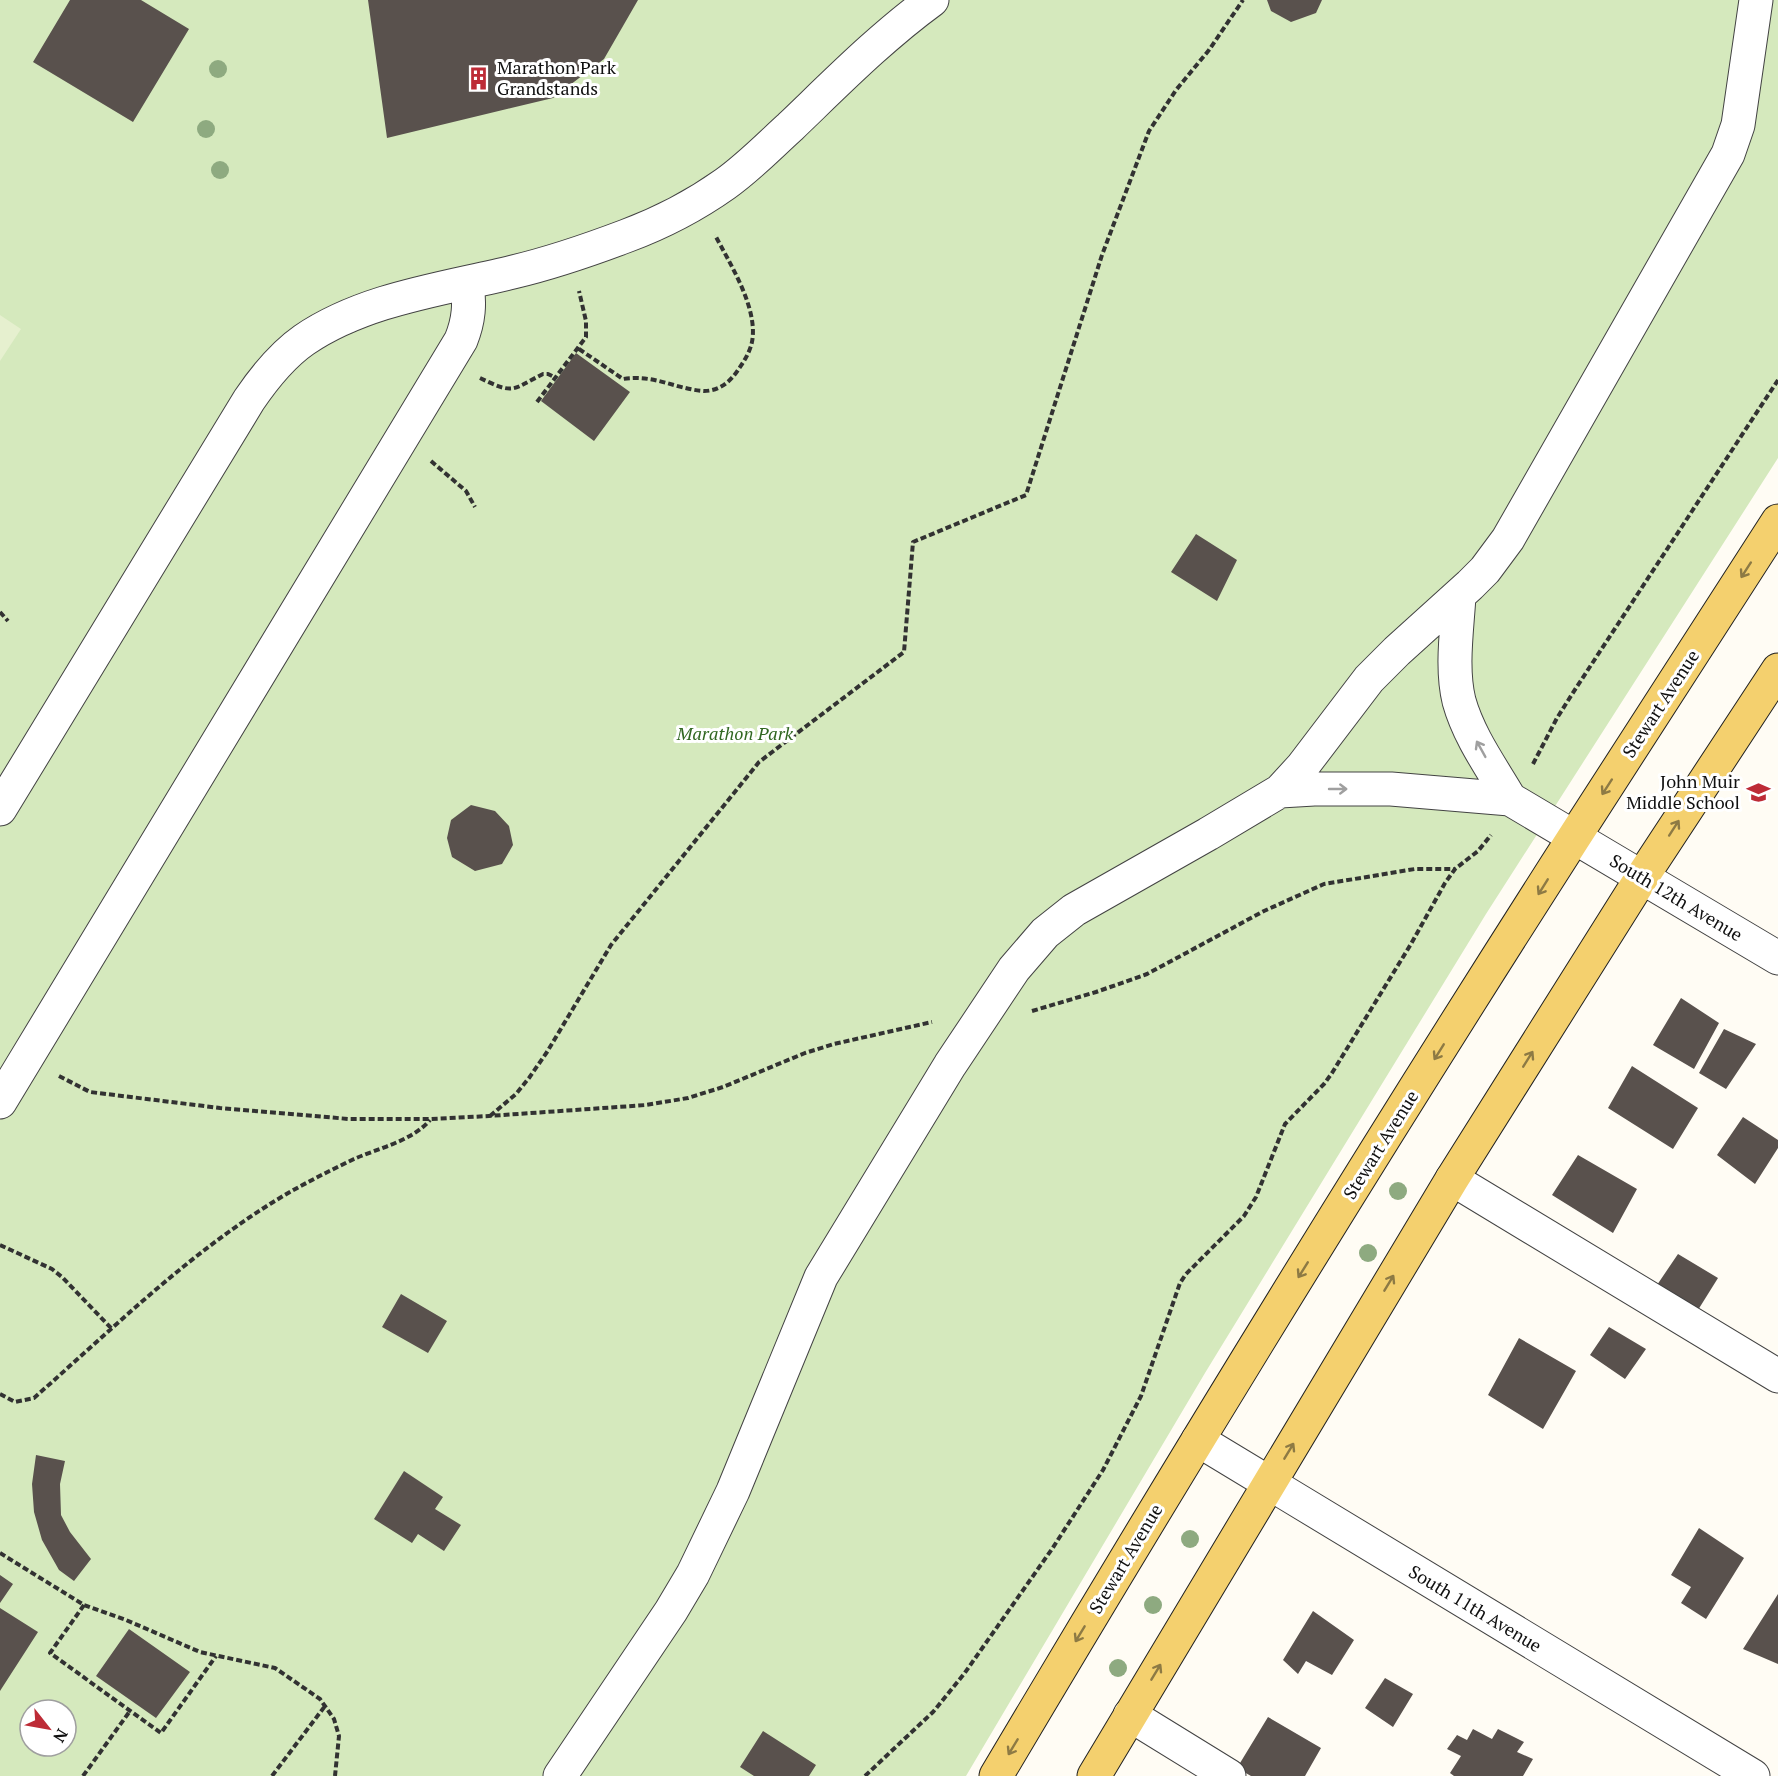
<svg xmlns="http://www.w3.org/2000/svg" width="1778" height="1776" viewBox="0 0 1778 1776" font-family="'PT Serif',serif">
  <rect width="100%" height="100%" fill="#fffcf4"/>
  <path fill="#d5e9bd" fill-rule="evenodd" d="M0 0H1778V458L1486 914 1205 1373 966 1776H0ZM30 1710H66V1746H30Z"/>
  <path fill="#e6f0cf" d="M0 315 21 329 0 361Z"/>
  <path fill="#59514d" d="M70 0H141L189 29 133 122 33 62Z
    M368 0H638L604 59 553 98 387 138Z
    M1267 0H1322L1316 13 1291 22 1271 11Z
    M576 353 630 392 594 441 541 401Z
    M1196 534 1237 560 1217 601 1171 572Z
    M471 805 495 811 509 826 513 845 502 864 475 871 452 857 447 838 451 820Z
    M1681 998 1719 1023 1694 1069 1653 1045Z
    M1724 1029 1756 1044 1726 1089 1699 1073Z
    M1632 1066 1698 1108 1673 1149 1608 1108Z
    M1743 1117 1778 1140V1148L1755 1184 1717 1155Z
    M1578 1155 1637 1189 1613 1233 1552 1195Z
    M1678 1254 1718 1278 1698 1310 1657 1285Z
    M401 1294 447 1321 428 1353 382 1327Z
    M1609 1327 1646 1349 1625 1379 1590 1355Z
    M1519 1338 1576 1371 1543 1429 1488 1395Z
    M36 1455 65 1461 60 1484 61 1515 70 1532 91 1559 74 1581 59 1570 42 1540 34 1512 32 1484Z
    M404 1471 443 1497 435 1509 461 1525 444 1551 418 1534 412 1543 374 1519Z
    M1699 1528 1744 1558 1706 1619 1681 1603 1691 1587 1671 1575Z
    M0 1575 13 1584 0 1603Z
    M1778 1594V1664L1743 1649Z
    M0 1608 38 1632 0 1691Z
    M1313 1611 1354 1640 1332 1675 1306 1661 1298 1674 1283 1660Z
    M129 1629 190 1672 156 1718 96 1676Z
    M1385 1678 1413 1694 1393 1727 1365 1708Z
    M1268 1717 1321 1748 1305 1776H1251L1237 1768Z
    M1473 1729 1492 1739 1498 1729 1524 1742 1517 1752 1533 1759 1523 1776H1454L1450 1773 1461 1756 1447 1749 1457 1735 1467 1740Z
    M763 1731 816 1765 809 1776H754L740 1767Z"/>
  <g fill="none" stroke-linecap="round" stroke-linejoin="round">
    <defs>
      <path id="minor" d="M1459 596C1457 630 1451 668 1459 701 1469 737 1492 768 1510 799
        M1280 791 1314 789H1391L1510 799 1778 958
        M0 809 249 400C264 378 281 356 304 340 364 299 443 289 513 272 551 263 589 250 626 236 661 223 694 206 725 184 749 167 769 146 790 127 836 83 880 38 932 0
        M0 1102 461 340C469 320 470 304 467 283
        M1452 1179 1778 1376
        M1198 1440 1753 1776
        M1130 1715 1229 1776
        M560 1776 671 1611 693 1574 733 1491 821 1277 950 1065 1014 969 1045 933 1074 910 1208 834 1280 791 1302 767 1369 679 1397 651 1470 585 1485 570 1508 539 1728 154 1738 125 1756 0"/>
      <path id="major" d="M996 1776C1183 1461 1375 1148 1573 839 1641 733 1710 627 1778 521
        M1094 1776 1452 1179 1642 877 1778 670"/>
    </defs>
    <use href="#minor" stroke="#434343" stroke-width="35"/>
    <use href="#major" stroke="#212121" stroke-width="35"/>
    <path stroke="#323232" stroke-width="4" stroke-dasharray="6 3" stroke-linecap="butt" d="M579 349 623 379C654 374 675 389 704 391 719 391 730 382 738 370 743 363 748 355 751 346 761 312 730 264 715 235
      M480 378C515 395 511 390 543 374H548L556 378
      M537 402 586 337V321L579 291
      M431 461 466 491 475 507
      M0 612 8 621
      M1533 764 1557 718 1576 688 1778 380
      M1032 1011 1096 992 1147 974 1264 911 1324 884 1415 869H1455
      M59 1076 90 1092 220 1108 349 1119H431L489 1116 646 1105 688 1098 723 1087 805 1053 834 1044 932 1022
      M490 1116 516 1094 529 1078 547 1052 611 945 759 762 904 652 913 542 1026 495 1102 255 1149 131 1176 90 1209 50 1243 0
      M0 1245 52 1269 62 1277 112 1329
      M0 1394 15 1402 34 1398C110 1331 184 1258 270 1204 297 1187 325 1173 354 1159 379 1148 412 1141 430 1120
      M0 1553 84 1605 126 1620 200 1652 275 1668 320 1699 334 1719 339 1736 335 1776
      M84 1605 50 1653 161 1733 216 1656
      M83 1776 130 1711
      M272 1776 325 1706
      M865 1776 933 1712 964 1674 1052 1549 1103 1470 1141 1396 1180 1283 1186 1274 1244 1216 1256 1197 1285 1124 1324 1084 1332 1073 1411 944 1445 883 1455 869 1478 851 1491 835"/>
    <use href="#minor" stroke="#fff" stroke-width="33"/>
    <use href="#major" stroke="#f4d06e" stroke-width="33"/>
  </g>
  <g fill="#8eaa80">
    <circle cx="218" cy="69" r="9"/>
    <circle cx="206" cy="129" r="9"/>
    <circle cx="220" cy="170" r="9"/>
    <circle cx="1398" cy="1191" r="9"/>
    <circle cx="1368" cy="1253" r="9"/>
    <circle cx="1190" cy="1539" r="9"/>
    <circle cx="1153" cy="1605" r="9"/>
    <circle cx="1118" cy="1668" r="9"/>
  </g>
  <defs><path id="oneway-shaft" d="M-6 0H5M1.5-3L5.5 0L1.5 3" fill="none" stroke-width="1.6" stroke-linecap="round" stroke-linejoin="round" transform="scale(1.5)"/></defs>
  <g stroke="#8d7a44">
    <use href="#oneway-shaft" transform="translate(1746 570) rotate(123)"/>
    <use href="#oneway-shaft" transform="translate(1607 787) rotate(123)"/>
    <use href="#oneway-shaft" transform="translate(1674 828) rotate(-57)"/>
    <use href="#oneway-shaft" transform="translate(1543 887) rotate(122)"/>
    <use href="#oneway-shaft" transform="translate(1439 1052) rotate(122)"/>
    <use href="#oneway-shaft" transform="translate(1528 1059) rotate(-58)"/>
    <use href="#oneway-shaft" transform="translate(1303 1270) rotate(122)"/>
    <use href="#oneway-shaft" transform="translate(1389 1283) rotate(-59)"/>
    <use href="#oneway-shaft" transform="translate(1289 1451) rotate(-59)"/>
    <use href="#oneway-shaft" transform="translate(1080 1634) rotate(121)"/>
    <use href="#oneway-shaft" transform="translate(1156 1672) rotate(-59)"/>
    <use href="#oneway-shaft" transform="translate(1013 1747) rotate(121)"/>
  </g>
  <g stroke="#9f9f9f">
    <use href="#oneway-shaft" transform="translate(1481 749) rotate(-119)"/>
    <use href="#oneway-shaft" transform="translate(1338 789)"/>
  </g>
  <defs>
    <symbol id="building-bare" viewBox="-9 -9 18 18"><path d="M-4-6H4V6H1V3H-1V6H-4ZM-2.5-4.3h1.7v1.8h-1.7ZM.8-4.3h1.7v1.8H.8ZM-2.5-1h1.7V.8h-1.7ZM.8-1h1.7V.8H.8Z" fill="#bd2b36" stroke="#fff" stroke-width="2.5" paint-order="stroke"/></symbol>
    <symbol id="school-bare" viewBox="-9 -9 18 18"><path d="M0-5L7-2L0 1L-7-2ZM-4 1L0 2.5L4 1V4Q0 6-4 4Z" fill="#bd2b36" stroke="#fff" stroke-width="2.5" paint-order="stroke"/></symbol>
  </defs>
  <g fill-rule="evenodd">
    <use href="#building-bare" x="462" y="62" width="33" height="33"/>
    <use href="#school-bare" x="1742" y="776" width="33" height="33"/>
  </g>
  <g text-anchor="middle" stroke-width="6" stroke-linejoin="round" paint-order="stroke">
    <g font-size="18" fill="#101010" stroke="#fff" text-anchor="start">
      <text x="497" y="74">Marathon Park<tspan x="497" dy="21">Grandstands</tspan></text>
      <text x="1740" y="788" text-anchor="end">John Muir<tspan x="1740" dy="21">Middle School</tspan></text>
    </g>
    <g font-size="18" fill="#101010" stroke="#fff">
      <text transform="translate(1661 704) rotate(-57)" y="6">Stewart Avenue</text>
      <text transform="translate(1676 898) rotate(31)" y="6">South 12th Avenue</text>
      <text transform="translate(1381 1145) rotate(-58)" y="6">Stewart Avenue</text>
      <text transform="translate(1126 1559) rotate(-59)" y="6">Stewart Avenue</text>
      <text transform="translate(1475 1609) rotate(31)" y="6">South 11th Avenue</text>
    </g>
    <g font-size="18" font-style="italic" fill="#316721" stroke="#fff">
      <text x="735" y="740">Marathon Park</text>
    </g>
  </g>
  <g transform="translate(48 1728) rotate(121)"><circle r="28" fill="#ffffff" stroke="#9f9f9f" stroke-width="1.5"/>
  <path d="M0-4.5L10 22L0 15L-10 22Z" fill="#bd2b36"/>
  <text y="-9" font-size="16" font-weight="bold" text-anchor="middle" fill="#101010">N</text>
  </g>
</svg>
